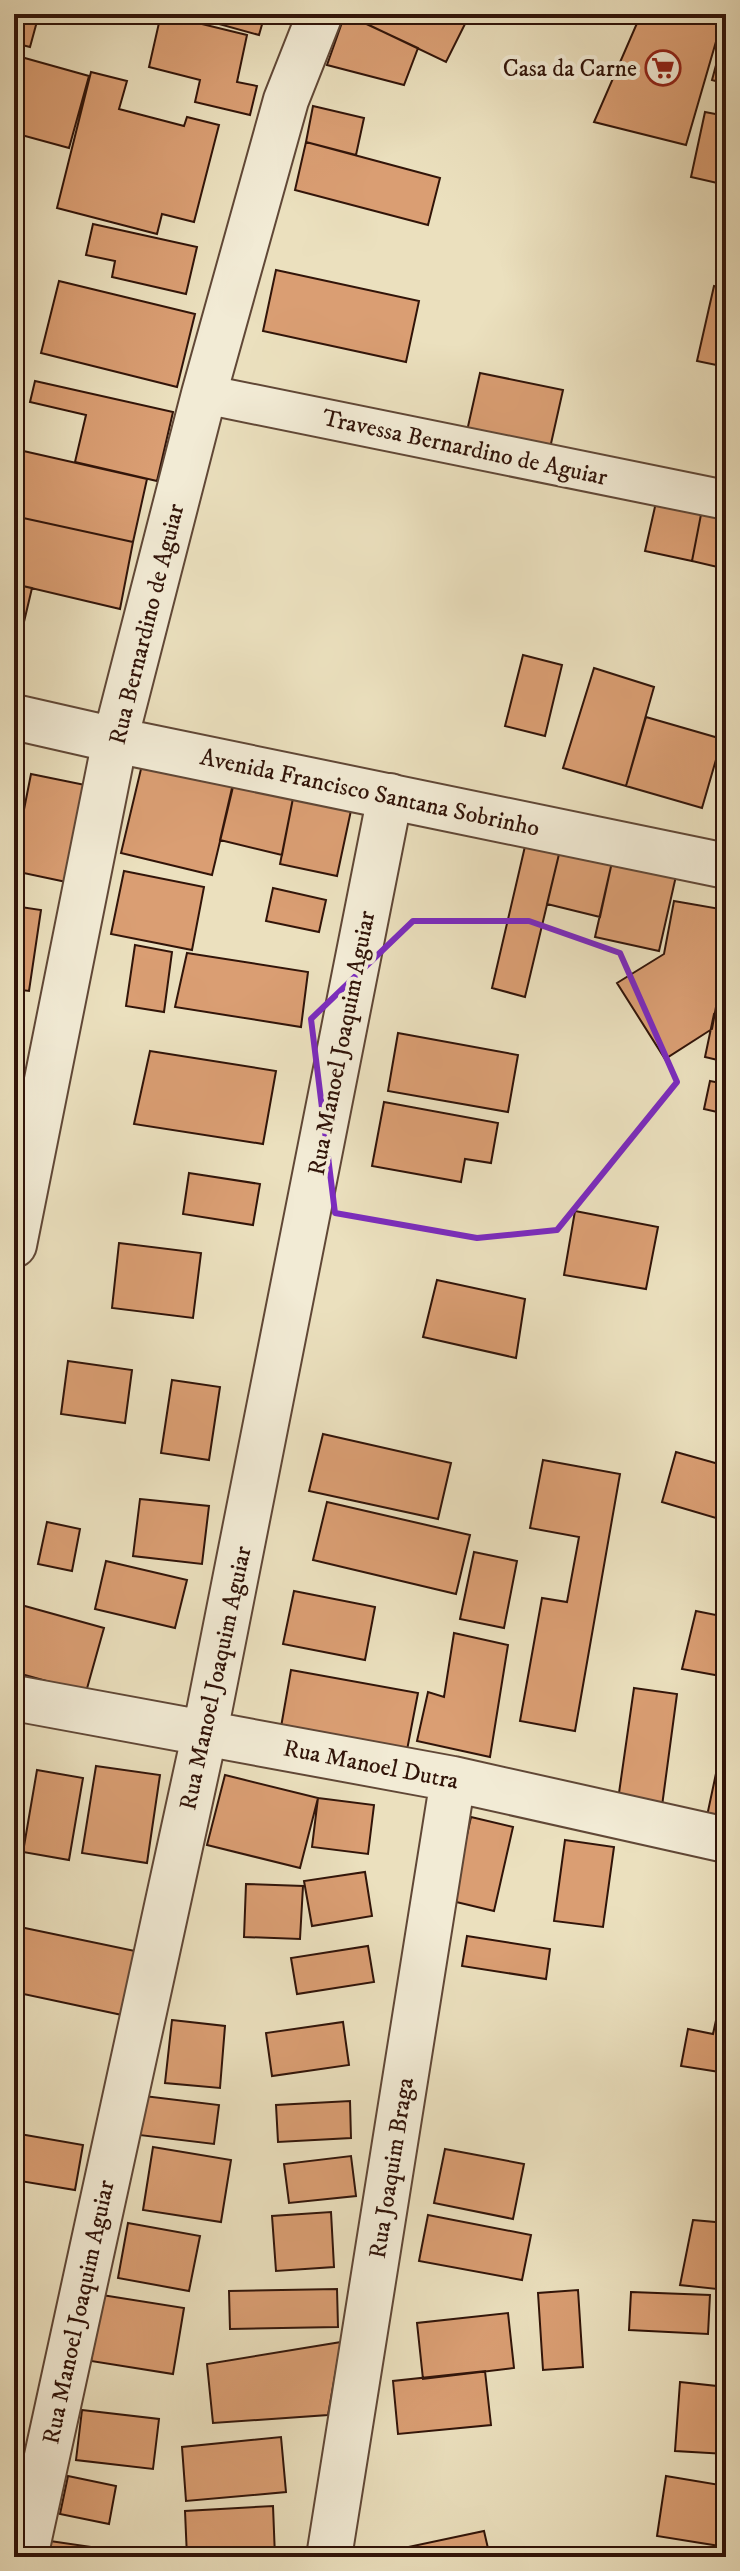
<svg xmlns="http://www.w3.org/2000/svg" width="740" height="2571" viewBox="0 0 740 2571" font-family="'IM FELL DW Pica',serif">
  <rect width="100%" height="100%" fill="#ebe0be"/>
  <filter id="stains"><feTurbulence type="fractalNoise" baseFrequency=".0025" numOctaves="4"/><feColorMatrix values="0 0 0 0 .2 0 0 0 0 .09 0 0 0 0 .02 0 0 0 .5 -.17"/></filter>
  <radialGradient id="worn" r=".72"><stop offset=".6" stop-color="#630" stop-opacity="0"/><stop offset="1" stop-color="#630" stop-opacity=".3"/></radialGradient>
  <path fill="#da9e73" stroke="#311409" stroke-width="2" d="M14 14H39L30 47 14 43Z
    M161 14 247 35 237 82 257 86 250 115 195 102 200 80 149 67Z
    M183 14H265L259 35Z
    M345 14 418 48 404 85 327 65Z
    M346 14H470L446 62Z
    M641 14H724L686 145 594 122Z
    M726 28V84L712 80Z
    M14 55 89 76 69 148 14 133Z
    M91 72 127 81 119 109 184 126 187 117 219 125 194 222 162 214 157 234 57 208Z
    M313 106 364 118 356 155 306 142Z
    M705 112 726 116V185L691 177Z
    M306 142 440 178 428 225 295 190Z
    M14 203 21 205 14 238Z
    M93 224 197 247 186 294 112 277 115 261 86 255Z
    M276 270 419 301 406 362 263 331Z
    M59 281 195 314 177 387 41 353Z
    M714 286 726 289V367L697 361Z
    M480 373 563 390 550 448 467 431Z
    M35 381 173 412 157 481 75 462 86 415 30 402Z
    M19 450 147 479 133 542 14 516V471Z
    M659 489 704 499 692 561 645 551Z
    M704 499 726 504V569L692 561Z
    M14 516 133 542 120 609 14 584Z
    M14 584 32 588 15 660H14Z
    M523 655 562 665 545 736 505 726Z
    M594 668 654 687 626 786 563 768Z
    M646 717 722 739 702 808 626 786Z
    M146 748 237 770 212 875 121 853Z
    M31 774 90 786 71 883 14 871V860Z
    M235 775 295 788 282 855 220 840Z
    M295 788 353 801 337 876 280 864Z
    M526 842 560 850 525 997 492 988Z
    M560 850 612 862 600 917 547 904Z
    M612 862 676 876 659 951 595 937Z
    M124 871 204 887 192 950 111 934Z
    M273 888 326 900 319 932 266 921Z
    M674 901 726 910V952L712 1029 665 1059 617 983 664 954Z
    M14 906 41 910 29 991 14 989Z
    M135 945 172 952 164 1012 126 1006Z
    M187 953 308 972 301 1027 175 1007Z
    M714 1014 726 1017V1062L705 1057Z
    M398 1033 518 1055 508 1112 388 1091Z
    M150 1051 276 1071 263 1144 134 1124Z
    M14 1075 24 1077 14 1116Z
    M710 1081 726 1084V1114L704 1109Z
    M384 1102 498 1123 491 1163 465 1159 461 1182 372 1166Z
    M189 1173 260 1184 253 1225 183 1214Z
    M575 1211 658 1227 646 1289 564 1275Z
    M119 1243 201 1253 193 1318 112 1308Z
    M437 1280 525 1299 516 1358 423 1337Z
    M68 1361 132 1370 125 1423 61 1414Z
    M172 1380 220 1387 209 1460 161 1453Z
    M323 1434 451 1463 438 1519 309 1491Z
    M676 1452 726 1466V1521L662 1502Z
    M543 1460 620 1474 575 1731 520 1721 542 1598 567 1602 579 1537 530 1528Z
    M140 1499 209 1506 202 1564 133 1556Z
    M327 1502 470 1535 456 1594 313 1560Z
    M47 1522 80 1529 72 1571 38 1564Z
    M474 1552 517 1561 504 1628 460 1619Z
    M106 1561 187 1580 175 1628 95 1609Z
    M294 1591 375 1607 365 1660 283 1644Z
    M14 1603 104 1628 86 1692 14 1672Z
    M696 1611 726 1617V1677L682 1669Z
    M454 1633 508 1645 490 1757 417 1741 428 1692 444 1697Z
    M291 1670 418 1693 407 1750 281 1727Z
    M634 1688 677 1694 662 1806 618 1800Z
    M718 1764 726 1766V1820L707 1816Z
    M96 1766 160 1775 147 1863 82 1853Z
    M37 1770 83 1778 69 1860 23 1852Z
    M225 1775 318 1798 300 1868 207 1845Z
    M318 1798 374 1805 368 1854 312 1847Z
    M471 1817 513 1827 494 1911 452 1901Z
    M565 1840 614 1847 603 1927 554 1921Z
    M365 1872 372 1916 312 1926 304 1881Z
    M246 1884 303 1886 300 1939 244 1937Z
    M20 1927 135 1951 122 2015 14 1992V1954Z
    M467 1936 550 1949 546 1979 462 1966Z
    M368 1946 374 1982 297 1994 291 1958Z
    M722 1993 726 1994V2073L681 2066 688 2029 713 2034Z
    M172 2020 225 2026 220 2088 165 2083Z
    M343 2022 349 2065 272 2076 266 2033Z
    M144 2096 219 2105 214 2144 139 2135Z
    M350 2101 351 2138 278 2142 276 2105Z
    M14 2133 83 2145 75 2190 14 2180Z
    M153 2147 231 2160 221 2222 143 2210Z
    M445 2149 524 2164 513 2219 434 2203Z
    M351 2156 356 2196 289 2203 284 2164Z
    M331 2212 334 2267 276 2271 272 2216Z
    M428 2215 531 2235 522 2280 419 2261Z
    M693 2220 726 2223V2290L680 2285Z
    M128 2223 200 2236 189 2291 118 2278Z
    M337 2289 338 2327 230 2329 229 2291Z
    M578 2290 583 2367 543 2370 538 2293Z
    M631 2292 710 2295 708 2334 629 2330Z
    M102 2295 184 2308 173 2374 91 2361Z
    M508 2313 514 2368 423 2379 417 2323Z
    M341 2342 328 2415 213 2423 207 2364Z
    M485 2371 491 2425 398 2434 393 2381Z
    M680 2382 726 2387V2454L675 2451Z
    M82 2410 159 2419 153 2469 76 2460Z
    M281 2437 286 2492 186 2501 182 2447Z
    M68 2476 116 2486 109 2524 60 2514Z
    M666 2476 726 2486V2547L657 2536Z
    M273 2506 275 2557H187L185 2511Z
    M484 2531 490 2557H381L380 2553Z
    M50 2541 119 2551 118 2557H48Z"/>
  <g fill="none" stroke-linecap="round" stroke-linejoin="round">
    <defs>
      <path id="pedestrian" d="M204 394 726 500"/>
      <path id="minor" d="M14 1245 115 740
        M14 1698 453 1779 726 1840
        M25 2557 205 1732 390 796
        M329 2557 453 1779"/>
      <path id="tertiary" d="M14 717 115 740 726 866
        M115 740 204 394 286 100 320 14"/>
    </defs>
    <use href="#pedestrian" stroke="#604736" stroke-width="42"/>
    <use href="#minor" stroke="#604736" stroke-width="48"/>
    <use href="#tertiary" stroke="#604736" stroke-width="48"/>
    <use href="#pedestrian" stroke="#f2ebd5" stroke-width="38"/>
    <use href="#minor" stroke="#f2ebd5" stroke-width="44"/>
    <use href="#tertiary" stroke="#f2ebd5" stroke-width="44"/>
  </g>
  <path fill="none" stroke="#7b2cbf" stroke-width="6" stroke-linejoin="round" d="M413 921H529L620 953 677 1082 557 1230 477 1238 335 1213 311 1019Z"/>
  <defs>
    <symbol id="supermarket-ring" viewBox="-11 -11 22 22"><circle r="9.5" fill="#f2ebd5" stroke="#8f2418" stroke-width="1.5"/><path d="M-6-5.5h2.5l.6 2H6L4.5 2H-2.5L-4.4-4H-6ZM-1.5 3.2a1.3 1.3 0 1 0 .1 0ZM3 3.2a1.3 1.3 0 1 0 .1 0Z" fill="#8f2418"/></symbol>
  </defs>
  <g fill-rule="evenodd">
    <use href="#supermarket-ring" x="643" y="48" width="40" height="40"/>
  </g>
  <g text-anchor="middle" stroke-width="8" stroke-linejoin="round" paint-order="stroke">
    <g font-size="24" fill="#311409" stroke="#f2ebd5" text-anchor="end">
      <text x="637" y="76">Casa da Carne</text>
    </g>
    <g font-size="24" fill="#311409" stroke="#f2ebd5">
      <text transform="translate(465 447) rotate(12)" y="8">Travessa Bernardino de Aguiar</text>
      <text transform="translate(146 624) rotate(-76)" y="8">Rua Bernardino de Aguiar</text>
      <text transform="translate(370 792) rotate(12)" y="8">Avenida Francisco Santana Sobrinho</text>
      <text transform="translate(341 1043) rotate(-79)" y="8">Rua Manoel Joaquim Aguiar</text>
      <text transform="translate(215 1678) rotate(-78)" y="8">Rua Manoel Joaquim Aguiar</text>
      <text transform="translate(371 1764) rotate(11)" y="8">Rua Manoel Dutra</text>
      <text transform="translate(391 2168) rotate(-81)" y="8">Rua Joaquim Braga</text>
      <text transform="translate(78 2312) rotate(-78)" y="8">Rua Manoel Joaquim Aguiar</text>
    </g>
  </g>
  <rect width="740" height="2571" fill="none" stroke="#ebe0be" stroke-width="48"/>
  <rect x="16" y="16" width="708" height="2539" fill="none" stroke="#311409" stroke-width="4"/>
  <rect x="24" y="24" width="692" height="2523" fill="none" stroke="#311409" stroke-width="2"/>
  <rect width="100%" height="100%" filter="url(#stains)"/>
  <rect width="100%" height="100%" fill="url(#worn)"/>
</svg>
